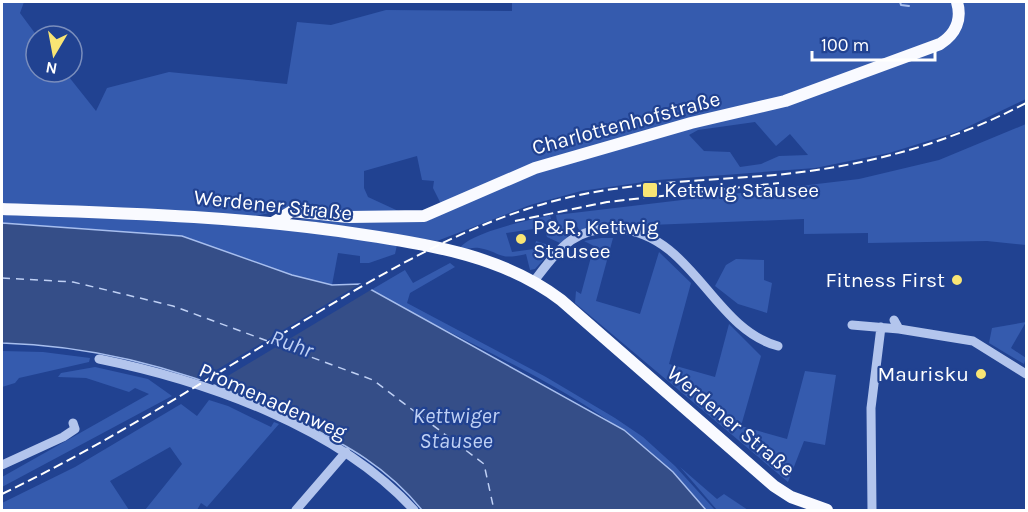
<svg xmlns="http://www.w3.org/2000/svg" width="1028" height="512" viewBox="0 0 1028 512" font-family="Karla,sans-serif">
  <rect width="100%" height="100%" fill="#214291"/>
  <path fill="#355bae" fill-rule="evenodd" d="M2 2H24L20 13 37 36 36 72H65L96 111 107 88 169 72 287 84 297 22 331 25 386 10 512 11V2H953L955 19 944 36 816 88 590 148 442 206 433 188 434 181 422 180 417 156 364 171V188L368 197 407 215 288 209 251 217 2 208Z
    M962 2H1026V99L957 132 889 153 815 168 658 180 581 191 530 205 437 241 296 219 416 220 535 170 688 127 949 44 959 31ZM755 122 776 146 790 134 808 155 779 156 761 164 740 167 730 152 704 151 689 135 698 130Z
    M1026 124V245L987 241 868 243V233L804 234V219L650 225 647 235 580 232 577 226 565 232 568 238 560 243 547 237 545 230 558 227 556 215 859 179 939 160Z
    M2 212 244 223 397 245 395 254 369 263H360V256L338 253 332 285 292 275 182 236 2 223Z
    M550 215 553 226 506 233 512 252 534 249 536 241 555 247 535 269 530 270 526 254C497 261 502 252 479 248 472 247 466 250 459 249 470 232 530 220 550 215Z
    M601 238H613L596 301 640 314 659 252 691 283 669 364 715 377 729 324 761 356 741 426 787 439 805 371 836 375 825 445 804 441 788 482 575 303 576 291 581 294 594 246 584 241Z
    M736 259 764 260V280L772 283 767 313 738 304 715 286 726 265Z
    M450 263 455 267 410 293 407 303 546 377 615 418 643 437 675 466 715 510H706C623 403 485 356 371 290L405 270 413 283Z
    M1026 322 1011 348 1026 358 1024 364 989 343 992 328Z
    M2 351 43 352 90 358 89 362 19 378 15 383 2 387Z
    M95 367 148 379 172 396 2 487V477L149 394 135 388 129 392 86 378 58 377 61 373Z
    M209 400 228 406 271 427 274 422 279 424 207 507 201 503 197 510H145L182 464 170 447 110 481 129 510H2V503L75 467 181 404 197 416Z
    M680 467 717 499 724 494 748 510H717Z"/>
  <path fill="#354e88" stroke="#a7beee" stroke-width="1.5" d="M2 223 182 236 292 275 332 285 361 284 624 430 673 472 706 510H422C387 467 347 445 298 421 205 375 105 346 2 343Z"/>
  <path fill="#214291" d="M363 282 374 288 211 386 198 381Z"/>
  <g fill="none" stroke-linecap="round" stroke-linejoin="round">
    <path stroke="#a7beee" stroke-width="2" d="M900 2 901 5 909 6"/>
    <path stroke="#bfd0f4" stroke-width="1.5" stroke-dasharray="8 6" stroke-linecap="butt" d="M2 278 73 282 173 306 373 380 484 464 494 510"/>
    <path stroke="#b3c5ed" stroke-width="9" d="M534 281C559 249 574 226 619 229 693 235 713 329 778 346
      M894 320 899 329 973 341 1026 374
      M852 325 899 329
      M99 359C207 381 338 427 414 510
      M2 465 63 437 75 429 73 423
      M296 510 346 452
      M872 510 871 408 881 327"/>
    <path stroke="#f9faff" stroke-width="12" d="M2 209C123 213 244 216 365 235 433 245 505 257 561 300L774 486 791 497 827 510
      M274 222 292 211 348 217 424 216 535 168 691 123 785 101 940 44C956 34 962 19 957 2"/>
    <path stroke="#fff" stroke-width="2" stroke-dasharray="10 4.5" stroke-linecap="butt" d="M515 221 607 202 779 183
      M2 494C106 444 204 381 302 322 375 278 446 235 527 209 608 182 691 182 775 175 863 167 948 144 1026 103"/>
  </g>
  <g fill="#f9e574" stroke="#214291" stroke-width="2">
    <rect x="642" y="182" width="16" height="16" rx="3"/>
    <circle cx="521" cy="239" r="6"/>
    <circle cx="957" cy="280" r="6"/>
    <circle cx="981" cy="374" r="6"/>
  </g>
  <g text-anchor="middle" stroke-width="4.5" stroke-linejoin="round" paint-order="stroke">
    <g font-size="21" fill="#fff" stroke="#214291">
      <text transform="translate(626 123) rotate(-15)" y="7">Charlottenhofstraße</text>
      <text transform="translate(273 205) rotate(6)" y="7">Werdener Straße</text>
      <text transform="translate(273 401) rotate(24)" y="7">Promenadenweg</text>
      <text transform="translate(731 421) rotate(40)" y="7">Werdener Straße</text>
    </g>
    <g font-size="21" fill="#fff" stroke="#214291" text-anchor="start">
      <text x="664" y="197">Kettwig Stausee</text>
      <text x="533" y="234">P&amp;R, Kettwig<tspan x="533" dy="24">Stausee</tspan></text>
      <text x="945" y="287" text-anchor="end">Fitness First</text>
      <text x="969" y="381" text-anchor="end">Maurisku</text>
    </g>
    <g font-size="22" font-style="italic" fill="#bfd0f4" stroke="#214291">
      <text transform="translate(292 343) rotate(20)" y="8">Ruhr</text>
      <text x="456" y="423">Kettwiger<tspan x="456" dy="25">Stausee</tspan></text>
    </g>
  </g>
  <rect width="1028" height="512" fill="none" stroke="#ffffff" stroke-width="6"/>
  <g transform="translate(54 54) rotate(190)"><circle r="28" fill="#214291" stroke="#7a8ebd" stroke-width="1.5"/>
  <path d="M0-4.5L10 22L0 15L-10 22Z" fill="#f9e574"/>
  <text y="-9" font-size="16" font-weight="bold" text-anchor="middle" fill="#ffffff">N</text>
  </g>
  <path d="M812 51v9h123v-9" fill="none" stroke="#ffffff" stroke-width="3"/>
  <text x="821" y="51" font-size="18" fill="#ffffff" stroke="#214291" stroke-width="4.5" paint-order="stroke">100 m</text>
</svg>
